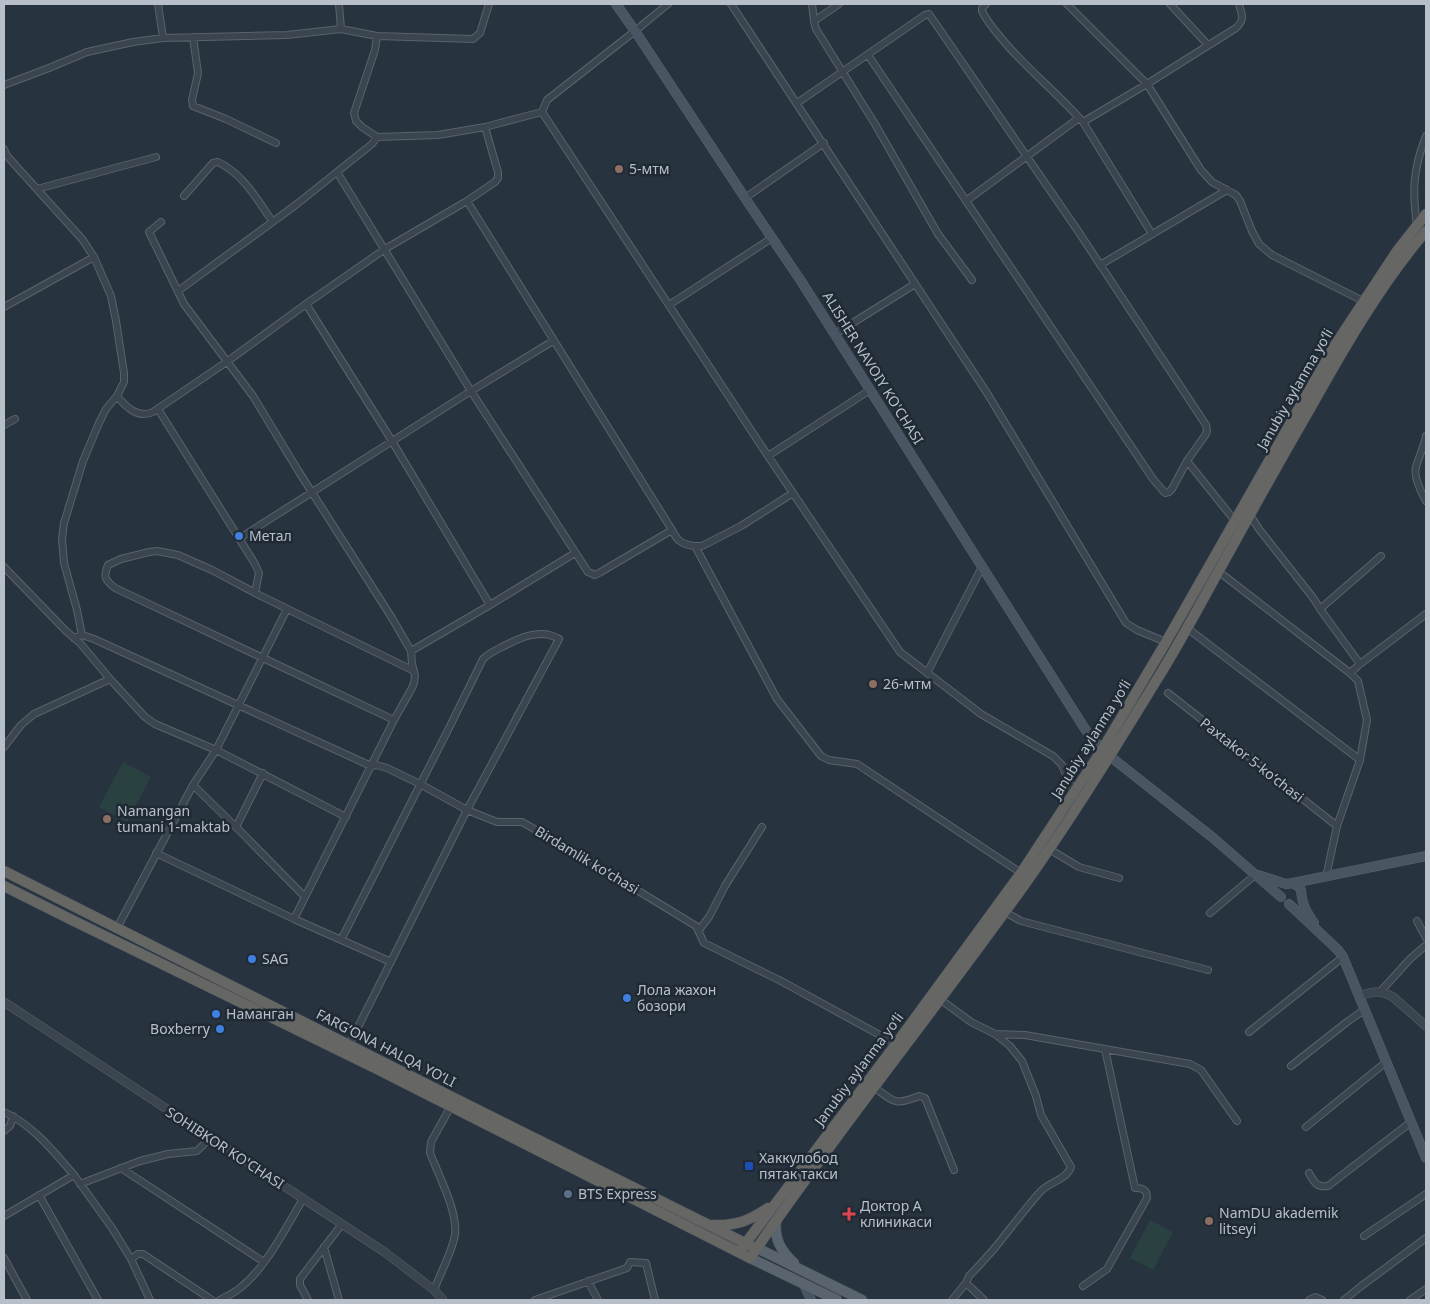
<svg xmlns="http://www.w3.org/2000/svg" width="1430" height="1304" viewBox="0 0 1430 1304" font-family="'Noto Sans',sans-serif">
  <rect width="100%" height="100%" fill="#27333f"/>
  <path fill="#2a4141" d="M123 762 151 777 127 822 99 807Z
    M1150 1220 1173 1232 1153 1270 1130 1258Z"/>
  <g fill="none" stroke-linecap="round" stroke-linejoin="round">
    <defs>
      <path id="minor" d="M158 4 163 38
        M339 4 341 29
        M731 4 987 393 1126 623 1137 630 1166 642
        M812 4 814 21 816 29 875 124 938 234 972 280
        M986 4 982 8V11C988 24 998 34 1007 45 1031 72 1059 95 1083 122L1152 234
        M1067 4 1147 84 1201 170 1212 182 1236 195 1240 201 1252 231 1259 244 1272 255 1363 301
        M1170 4 1208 45
        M814 21 839 4
        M377 36 375 50 354 113 356 121 362 127 377 137 438 135 485 127 542 112 547 100 635 31 668 4
        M193 37 198 73 192 100 193 106 226 119 276 143
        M868 55 1153 479 1165 493 1169 492 1172 489 1187 461
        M4 85 49 68 87 52 133 42 163 38 287 35 341 29 377 36 473 39 480 33 489 4
        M797 103 925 15 929 14 1078 231 1206 425 1207 430 1206 434 1187 461 1235 521
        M542 112 768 456 900 652 981 714 1053 756 1062 765 1074 793
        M1083 122 1147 84 1236 28C1245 19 1242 15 1239 4
        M4 149 7 156 82 239 94 257 111 296 116 321 124 373V382L117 396 106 409 99 423 83 461 64 523 62 539 64 563 77 610 82 635
        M337 172 471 391 588 572 595 575 599 573 672 530C677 541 683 545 695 546
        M37 189 156 157
        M184 196 213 163 218 162C243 174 257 199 272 221
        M745 198 824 143
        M467 201 495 182 498 178V172L485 127
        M966 201 1079 118
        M161 222 149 232 184 304 253 396 299 472 392 618 411 651 412 664 415 676 414 683 412 688 394 720 294 919
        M1417 226C1412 191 1413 169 1426 136
        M1100 265 1227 190
        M178 291 297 204 372 144 377 137
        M306 304 392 441 490 605
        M669 305 772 238
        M4 307 94 257
        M835 334 915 284
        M117 396C126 407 138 419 153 412L228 361 306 304 385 249 467 201 672 530
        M158 409 255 564 259 573 255 593
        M4 425 15 419
        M1426 436C1424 447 1419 456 1416 467 1413 477 1421 492 1426 501
        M768 456 870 390
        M793 493 741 526 702 546H695L777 699 821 756 829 760 857 764 1021 873
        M1250 515 1259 529 1314 599 1320 609 1381 556
        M240 538 471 391 553 341
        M4 567 66 631 80 643 110 679 145 717 155 724 216 750 346 817
        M1218 571 1350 673 1358 681 1367 720 1360 760 1337 826 1326 877
        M1320 609 1360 664
        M1187 628 1360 760
        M74 638 82 635 94 639 371 766 376 765 387 768 420 784 467 810 497 822H522L571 850 696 926 704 943 781 981 898 1045
        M411 651 490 605 575 553
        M927 673 982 567
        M1350 673 1360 664 1426 614
        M1168 693 1337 826
        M394 720 115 588C105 580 103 577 108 565L121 559 149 552 157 551 178 555 212 570 259 595 414 671
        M4 747 21 725 34 714 110 679
        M193 785 236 827 305 897
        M236 827 263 773
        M1049 849 1079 867 1119 878
        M156 853 294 919 391 962
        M1005 912 1021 921 1208 970
        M1210 913 1255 875
        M1417 921 1426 938
        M117 928 193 785 216 750 287 609
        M699 930 709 917 725 886 762 827
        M341 940 449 728 483 659C488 654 494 651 500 648 517 639 540 627 559 639L467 810 349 1045
        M1380 992 1410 959 1426 945
        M941 1000 971 1022 995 1034 1010 1046 1022 1061 1036 1096 1041 1115 1071 1167C1067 1179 1050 1182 1041 1191 1030 1203 1020 1216 1009 1230 997 1246 983 1262 969 1276L966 1283 952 1300
        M1249 1032 1343 957
        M995 1034 1025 1035 1190 1064 1201 1070 1237 1121
        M1291 1066 1347 1022 1364 1010
        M874 1087C894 1102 895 1106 919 1096L925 1098 954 1170
        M4 1112C34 1126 53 1151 74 1175L4 1216
        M1306 1127 1386 1062
        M4 1131 10 1126 13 1116
        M121 1168 264 1262
        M1309 1173C1314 1182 1317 1188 1328 1186L1411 1122
        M74 1175 112 1228 131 1259 150 1300
        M80 1184 140 1161 168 1154 197 1151 210 1138
        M39 1195 98 1300
        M1364 1236 1426 1194
        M324 1247 339 1300
        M4 1258 27 1300
        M131 1259 138 1254H143L212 1300
        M588 1281 598 1300
        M966 1283 984 1300
        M1083 1286 1107 1269 1147 1198C1147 1189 1142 1188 1135 1188L1105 1049
        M434 1290C440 1274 452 1252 455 1235 458 1212 439 1176 430 1153L431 1142 451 1106
        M220 1300C227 1296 234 1293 240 1288 266 1268 286 1227 303 1199
        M308 1300 300 1285V1279L342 1224
        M535 1300 627 1268 630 1262 646 1263 655 1300
        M1309 1300 1315 1297 1322 1300
        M1344 1300 1360 1287 1426 1238
        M1410 1300 1426 1289"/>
      <path id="tertiary" d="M1360 996C1373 991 1380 990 1393 997L1426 1026
        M4 1002 386 1253 434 1290 443 1300"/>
      <path id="secondary" d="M616 4 635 31 745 198 801 281 1085 729 1102 750 1212 837 1281 897
        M1258 875 1286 884 1293 883 1299 887 1301 890C1302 905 1306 911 1314 923
        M1293 883 1426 856
        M1289 904 1338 950 1343 957 1426 1158
        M803 1283 806 1289 811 1300"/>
      <path id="primary" d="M776 1221C774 1239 781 1251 794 1263
        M757 1248 862 1300
        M750 1258 837 1300"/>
      <path id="trunk" d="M4 871 456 1099 751 1246
        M4 886 74 921 375 1068 750 1258C838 1130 935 1010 1025 884 1072 818 1114 750 1156 681 1178 646 1197 610 1217 574 1248 518 1279 462 1311 407 1345 346 1381 284 1426 231
        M712 1225C737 1226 748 1221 768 1208
        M739 1252 896 1044 1021 873 1102 750 1166 642 1335 345 1397 251 1426 214"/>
    </defs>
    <use href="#minor" stroke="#59636c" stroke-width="8"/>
    <use href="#tertiary" stroke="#59636c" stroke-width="9"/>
    <use href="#secondary" stroke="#59636c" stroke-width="10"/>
    <use href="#primary" stroke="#444e58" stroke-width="11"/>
    <use href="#trunk" stroke="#465059" stroke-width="11"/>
    <use href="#minor" stroke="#3b454f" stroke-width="6"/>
    <use href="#tertiary" stroke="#3b454f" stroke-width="8"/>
    <use href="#secondary" stroke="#495562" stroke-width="9"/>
    <use href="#primary" stroke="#59646f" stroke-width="10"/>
    <use href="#trunk" stroke="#666664" stroke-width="10"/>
  </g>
  <g fill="#8d6e63" stroke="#202a34" stroke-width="2">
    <circle cx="619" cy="169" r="5"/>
    <circle cx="873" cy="684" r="5"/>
    <circle cx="107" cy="819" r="5"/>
    <circle cx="1209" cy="1221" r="5"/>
  </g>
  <g fill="#3f7fe0" stroke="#202a34" stroke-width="2">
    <circle cx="239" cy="536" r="5"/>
    <circle cx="252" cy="959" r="5"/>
    <circle cx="627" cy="998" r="5"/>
    <circle cx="216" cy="1014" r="5"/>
    <circle cx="220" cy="1029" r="5"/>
  </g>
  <rect fill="#1a4fb4" stroke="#202a34" stroke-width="2" x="744" y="1161" width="10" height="10" rx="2.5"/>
  <circle fill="#5c6f8a" stroke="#202a34" stroke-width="2" cx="568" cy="1194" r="5"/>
  <path fill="#e0444e" stroke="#202a34" stroke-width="2" d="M846.5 1206.5h5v5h5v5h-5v5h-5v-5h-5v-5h5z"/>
  <g text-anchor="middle" stroke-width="5" stroke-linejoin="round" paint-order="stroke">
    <g font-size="14" fill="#b7c0c9" stroke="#202a34" text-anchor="start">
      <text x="629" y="174">5-мтм</text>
      <text x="249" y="541">Метал</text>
      <text x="883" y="689">26-мтм</text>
      <text x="117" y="816">Namangan<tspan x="117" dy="16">tumani 1-maktab</tspan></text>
      <text x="262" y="964">SAG</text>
      <text x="637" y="995">Лола жахон<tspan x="637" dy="16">бозори</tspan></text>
      <text x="226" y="1019">Наманган</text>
      <text x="210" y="1034" text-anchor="end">Boxberry</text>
      <text x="759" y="1163">Хаккулобод<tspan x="759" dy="16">пятак такси</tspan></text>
      <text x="578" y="1199">BTS Express</text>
      <text x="860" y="1211">Доктор А<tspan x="860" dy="16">клиникаси</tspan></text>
      <text x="1219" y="1218">NamDU akademik<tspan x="1219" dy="16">litseyi</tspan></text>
    </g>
    <g font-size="14" fill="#b7c0c9" stroke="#202a34">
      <text transform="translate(873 368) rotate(58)" y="5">ALISHER NAVOIY KO'CHASI</text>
      <text transform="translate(1295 389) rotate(-60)" y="5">Janubiy aylanma yoʻli</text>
      <text transform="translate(1091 739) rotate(-58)" y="5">Janubiy aylanma yoʻli</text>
      <text transform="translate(1252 760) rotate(38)" y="5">Paxtakor 5-koʻchasi</text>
      <text transform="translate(587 860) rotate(31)" y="5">Birdamlik koʻchasi</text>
      <text transform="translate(386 1048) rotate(27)" y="5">FARG‘ONA HALQA YO‘LI</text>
      <text transform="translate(859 1069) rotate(-53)" y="5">Janubiy aylanma yoʻli</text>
      <text transform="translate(225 1148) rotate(33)" y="5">SOHIBKOR KO'CHASI</text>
    </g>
  </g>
  <rect width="1430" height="1304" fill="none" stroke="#b7c0c9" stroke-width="10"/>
</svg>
